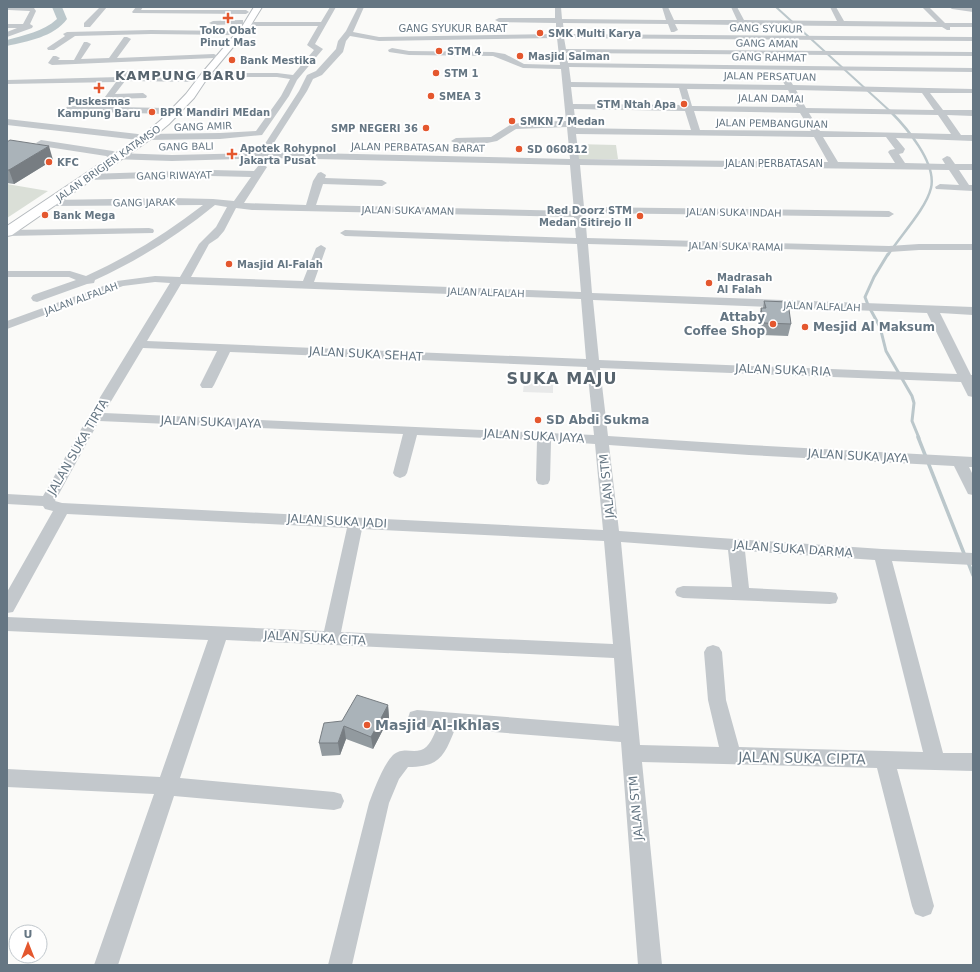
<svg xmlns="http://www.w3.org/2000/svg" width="980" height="972" viewBox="0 0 980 972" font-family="'DejaVu Sans',sans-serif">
  <rect width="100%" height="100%" fill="#fafaf8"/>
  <path fill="#e8e9e9" d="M524 383 553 385V393L523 392Z"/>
  <path fill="#dadfd7" d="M575 144 616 145 618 159H576Z
    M7 184 48 191 7 218Z"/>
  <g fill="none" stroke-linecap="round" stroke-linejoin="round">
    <path stroke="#bbc7cb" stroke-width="2" d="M776 7 891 112"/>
    <path stroke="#bbc7cb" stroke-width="2.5" d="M888 255C900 236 926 209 931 188 937 163 906 127 890 111"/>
    <path stroke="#bbc7cb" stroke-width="3" d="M888 254 874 277 865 297 868 305 880 327 886 351 912 396 914 403 912 421 919 438"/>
    <path stroke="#bbc7cb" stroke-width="3.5" d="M918 437 965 556
      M968 562 973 575"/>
    <path fill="#bbc7cb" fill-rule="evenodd" d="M52 7H62L67 19C54 37 28 41 7 46V40C24 35 43 32 57 19Z"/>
    <defs>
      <path id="major" d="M254 7H262L249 28 208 77 194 98 169 124 151 139 12 235 7 236V226L143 135 161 120 186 94 202 73 243 25Z"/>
    </defs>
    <use href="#major" stroke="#b5babe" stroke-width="2"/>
    <path fill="#c3c8cc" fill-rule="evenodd" d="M7 7 34 8 36 11 30 24 33 26 32 28 7 37V32L17 28H7V24H23L30 11 9 10H7Z
      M100 7H107L90 27H84V23Z
      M136 7H143L141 10H246L249 12 246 14 133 13 132 12Z
      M330 7H336L315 44 323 49 297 80 289 96 262 135 220 139 147 140 142 137 138 140 7 125V119L138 134 142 137 147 134 220 133 256 131 281 96 290 79 277 77H205L201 75 205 73H277L293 75 314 50 307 45 318 26H248L244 24 248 22H321Z
      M358 7H364L353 32 379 37 556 34V23L499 22 495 20 499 18H555V7H561L562 19 666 20 662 7H668L674 20H737L731 7H737L744 20 837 21 830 7H836L844 21 937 22 922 7H929L945 23H973V27H950V30H947L942 27 746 25 750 31 746 33H743L739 25 675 24 678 30 674 32H671L668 24 563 23 564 34 973 37V41L564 38 566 49 973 52V56L566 53 568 63 973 68V72L569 67 571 82 785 85 782 80 786 78H789L793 85 973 89V93H930L943 110H973V116L947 115 961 135H973V141L896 138 905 149 903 153 899 154 905 163 945 164 942 159 947 156 950 157 955 164H973V170H959L969 185H973V191L936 189 935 187 940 184 959 185 949 170 580 165 584 207 889 211 894 214 889 217 585 213 587 238 889 246 919 244H973V250H919L889 252 588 244 592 293 973 307V315L940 313 971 375H973V397L968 396 961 382 600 368 608 436 749 445 973 457V467H969L973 475V495L968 494 954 466 749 455 609 445 619 531 882 549 973 553V565L892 561 943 753H973V771L897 769 934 906 931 914 923 917 915 914 912 906 877 768 642 762 662 965H638L621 742 455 729C444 757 439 767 408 767L399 779 389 803 352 965H328L369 803C374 790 383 765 393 755 403 747 411 753 421 750 429 748 434 735 437 728L417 726 410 724 408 718 410 712 417 710 619 726 614 658 226 640 180 778 334 792 341 794 344 801 341 808 334 810 174 796 118 965H94L154 794 7 787V769L160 777 208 640 7 631V617L324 631 347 528 67 514 13 612 7 613V592L53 511 45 509 43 506 7 504V494L43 496 88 417 170 283 155 282 123 286 7 329V321L117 281 155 276 180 277 199 244 216 227 227 207 215 205C178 235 139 260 95 280L94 283 87 284 37 302 33 301 31 298 33 295 76 280 69 277H7V271H70L86 276C128 257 167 233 203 205L52 206 47 203 52 200 171 198 213 199 234 201 251 177 211 176 89 180 84 177 89 174 211 170 254 171 259 165 262 164 267 167 244 203 306 205 313 181 318 173 321 172 326 175 325 178 382 180 387 183 382 186 323 184 316 205 574 211 570 165 271 158 172 161 111 159 106 156 41 146 36 143 41 140 113 151 117 153 172 155 259 153 299 91 307 75 316 71 336 49 338 41 346 31ZM350 36 379 41 557 38 560 65 524 64 505 54 493 52 409 51 392 48 388 50 389 52 409 55 493 56 523 68 561 69 566 121 524 122 510 125 491 137 456 138 451 141 456 144 487 143 497 141 516 129 567 127 570 159 268 152 307 91 313 79 322 75 343 52 346 41ZM571 87 679 88 684 105 573 104ZM687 89 788 90 797 107 692 106ZM796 90 922 93 934 110 806 108ZM574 109 685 111 691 130 576 128ZM694 111 800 113 811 131 700 130ZM809 113 938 115 951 134 820 131ZM576 134 814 137 828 162 579 159ZM823 137H886L895 149 890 150 888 152 895 163 838 162ZM236 208 252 210 574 217 576 238 345 230 340 233 345 236 577 244 581 292 314 282 326 248 321 245 316 248 303 281 191 277 209 244 218 238 224 231ZM181 284 581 299 586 359 147 341ZM593 300 927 313 957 374 599 360ZM143 348 217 351 200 385 202 388H212L214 385 230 352 587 367 594 435 104 413ZM99 421 403 434 393 473 395 476 400 478 405 476 407 473 417 435 537 440 536 480 538 484 543 485 548 484 550 480 551 441 595 444 603 530 62 503 55 501ZM362 529 604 541 613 644 341 632ZM621 542 728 550 732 587 683 586 677 588 675 592 677 596 683 598 830 604 836 603 838 598 836 593 830 592 749 588 745 551 875 560 923 752 739 747 726 700 722 652 719 647 713 645 707 647 704 652 708 700 719 747 640 745Z
      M949 7 973 8V12L952 9Z
      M240 20H243V24L213 25 209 23 213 21Z
      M151 30 232 31 236 33 232 35 151 34 75 36 54 50H48L47 48 65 36 63 34 67 32Z
      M124 37H127L131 39 117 58 214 54 218 56 214 58 52 65 48 63 53 56H56L60 58 58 60H74L84 42H87L91 44 81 59 109 58Z
      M124 71H130L131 73 128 77 201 78 205 80 201 82 125 81 115 94 143 93 147 96 146 98 111 99 106 104 102 101 116 82 7 84V80L120 77Z
      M68 106 166 108 170 111 166 114 65 111 64 109Z
      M149 228 153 229 154 231 153 233 7 236V230Z"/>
    <use href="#major" fill="#fff" fill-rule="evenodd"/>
  </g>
  <path fill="#929a9f" d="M7 142 53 160 14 184 7 183Z
    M764 301 791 324 788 336 761 335 758 319 761 308H763Z
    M388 705 389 718 373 749 346 739 340 755 322 756 319 743 342 721Z"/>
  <path fill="#777d82" d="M49 146 53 160 14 184 9 170Z
    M388 705 389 718 373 749 371 737Z
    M344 726 346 739 340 755 338 743Z"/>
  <path fill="#aab3b9" stroke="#777d82" d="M10 140 49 146 9 170H7V142Z
    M764 301 788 302 791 324 764 323 761 308H766Z
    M357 695 388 705 371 737 344 726 338 743H319L324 723 342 721Z"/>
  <g fill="#e4572e" stroke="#fff" stroke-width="1.5">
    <path d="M226 12h4v4h4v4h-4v4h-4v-4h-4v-4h4z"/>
    <circle cx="540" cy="33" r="4"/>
    <circle cx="439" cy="51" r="4"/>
    <circle cx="520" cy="56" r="4"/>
    <circle cx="232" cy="60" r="4"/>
    <circle cx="436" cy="73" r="4"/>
    <path d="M97 82h4v4h4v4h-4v4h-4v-4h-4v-4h4z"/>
    <circle cx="431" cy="96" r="4"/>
    <circle cx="684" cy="104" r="4"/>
    <circle cx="152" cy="112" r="4"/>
    <circle cx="512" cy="121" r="4"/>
    <circle cx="426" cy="128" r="4"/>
    <circle cx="519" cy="149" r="4"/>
    <path d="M230 148h4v4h4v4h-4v4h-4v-4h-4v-4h4z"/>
    <circle cx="49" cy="162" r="4"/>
    <circle cx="45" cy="215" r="4"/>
    <circle cx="640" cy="216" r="4"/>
    <circle cx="229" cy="264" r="4"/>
    <circle cx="709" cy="283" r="4"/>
    <circle cx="773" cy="324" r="4"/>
    <circle cx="805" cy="327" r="4"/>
    <circle cx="538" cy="420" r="4"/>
    <circle cx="367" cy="725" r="4"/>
  </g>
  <g text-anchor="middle" stroke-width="4" stroke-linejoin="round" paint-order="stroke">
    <g font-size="10" fill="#657683" stroke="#fff">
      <text x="453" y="32">GANG SYUKUR BARAT</text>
      <text transform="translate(766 28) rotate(1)" y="4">GANG SYUKUR</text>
      <text transform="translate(767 43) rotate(1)" y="4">GANG AMAN</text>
      <text transform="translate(769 57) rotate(1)" y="4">GANG RAHMAT</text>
      <text transform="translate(770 76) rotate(1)" y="4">JALAN PERSATUAN</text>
      <text transform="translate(771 98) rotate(1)" y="4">JALAN DAMAI</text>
      <text transform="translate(772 123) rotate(1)" y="4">JALAN PEMBANGUNAN</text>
      <text transform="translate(203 126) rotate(-2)" y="4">GANG AMIR</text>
      <text transform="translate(186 146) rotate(-1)" y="4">GANG BALI</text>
      <text transform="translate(418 147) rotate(1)" y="4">JALAN PERBATASAN BARAT</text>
      <text transform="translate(108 163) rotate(-35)" y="4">JALAN BRIGJEN KATAMSO</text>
      <text x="774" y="167">JALAN PERBATASAN</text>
      <text transform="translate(174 175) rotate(-1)" y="4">GANG RIWAYAT</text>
      <text transform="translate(144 202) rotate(-1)" y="4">GANG JARAK</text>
      <text transform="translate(408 210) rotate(1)" y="4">JALAN SUKA AMAN</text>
      <text transform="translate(734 212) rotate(1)" y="4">JALAN SUKA INDAH</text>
      <text transform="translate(736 246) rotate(1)" y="4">JALAN SUKA RAMAI</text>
      <text transform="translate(486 292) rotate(2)" y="4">JALAN ALFALAH</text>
      <text transform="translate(81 298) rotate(-20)" y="4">JALAN ALFALAH</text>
      <text transform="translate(822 306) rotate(2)" y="4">JALAN ALFALAH</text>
    </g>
    <g font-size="10" font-weight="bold" fill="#657683" stroke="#fff" text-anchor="start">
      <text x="228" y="34" text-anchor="middle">Toko Obat<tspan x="228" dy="12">Pinut Mas</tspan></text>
      <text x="548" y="37">SMK Multi Karya</text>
      <text x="447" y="55">STM 4</text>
      <text x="528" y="60">Masjid Salman</text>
      <text x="240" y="64">Bank Mestika</text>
      <text x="444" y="77">STM 1</text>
      <text x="439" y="100">SMEA 3</text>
      <text x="99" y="105" text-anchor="middle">Puskesmas<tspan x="99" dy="12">Kampung Baru</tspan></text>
      <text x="676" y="108" text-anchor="end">STM Ntah Apa</text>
      <text x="160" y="116">BPR Mandiri MEdan</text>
      <text x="520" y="125">SMKN 7 Medan</text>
      <text x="418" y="132" text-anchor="end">SMP NEGERI 36</text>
      <text x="240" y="152">Apotek Rohypnol<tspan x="240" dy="12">Jakarta Pusat</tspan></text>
      <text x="527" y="153">SD 060812</text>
      <text x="57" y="166">KFC</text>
      <text x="632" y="214" text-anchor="end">Red Doorz STM<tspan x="632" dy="12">Medan Sitirejo II</tspan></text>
      <text x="53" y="219">Bank Mega</text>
      <text x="237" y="268">Masjid Al-Falah</text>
      <text x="717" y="281">Madrasah<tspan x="717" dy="12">Al Falah</tspan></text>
    </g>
    <g font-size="12" font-weight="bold" fill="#657683" stroke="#fff" text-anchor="start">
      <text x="765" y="321" text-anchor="end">Attaby<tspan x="765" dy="14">Coffee Shop</tspan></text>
      <text x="813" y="331">Mesjid Al Maksum</text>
      <text x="546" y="424">SD Abdi Sukma</text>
    </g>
    <g font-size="12" fill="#657683" stroke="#fff">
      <text transform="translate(366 354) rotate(3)" y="4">JALAN SUKA SEHAT</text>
      <text transform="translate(783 370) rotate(2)" y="4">JALAN SUKA RIA</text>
      <text transform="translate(211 422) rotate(2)" y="4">JALAN SUKA JAYA</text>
      <text transform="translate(534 436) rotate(3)" y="4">JALAN SUKA JAYA</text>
      <text transform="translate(78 447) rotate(-60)" y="4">JALAN SUKA TIRTA</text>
      <text transform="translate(858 456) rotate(3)" y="4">JALAN SUKA JAYA</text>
      <text transform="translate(607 486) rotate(-96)" y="4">JALAN STM</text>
      <text transform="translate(337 521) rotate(3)" y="4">JALAN SUKA JADI</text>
      <text transform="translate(793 549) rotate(4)" y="4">JALAN SUKA DARMA</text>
      <text transform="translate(315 638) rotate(3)" y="4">JALAN SUKA CITA</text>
      <text transform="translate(636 808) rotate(-95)" y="4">JALAN STM</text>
    </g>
    <g font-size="13" font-weight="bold" letter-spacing="1" fill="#57646e" stroke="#fff">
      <text x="181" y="80">KAMPUNG BARU</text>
    </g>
    <g font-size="14" font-weight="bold" fill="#657683" stroke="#fff" text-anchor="start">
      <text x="375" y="730">Masjid Al-Ikhlas</text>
    </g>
    <g font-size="14" fill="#657683" stroke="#fff">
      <text transform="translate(802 758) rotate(1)" y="5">JALAN SUKA CIPTA</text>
    </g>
    <g font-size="16" font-weight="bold" letter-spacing="1" fill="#57646e" stroke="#fff">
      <text x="562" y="384">SUKA MAJU</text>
    </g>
  </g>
  <rect width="980" height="972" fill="none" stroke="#657683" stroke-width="16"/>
  <g transform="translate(28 944)"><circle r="19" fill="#ffffff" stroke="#c1c8cd"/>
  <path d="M0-3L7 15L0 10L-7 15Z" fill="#e4572e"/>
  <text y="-6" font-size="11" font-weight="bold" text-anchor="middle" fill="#657683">U</text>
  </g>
</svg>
